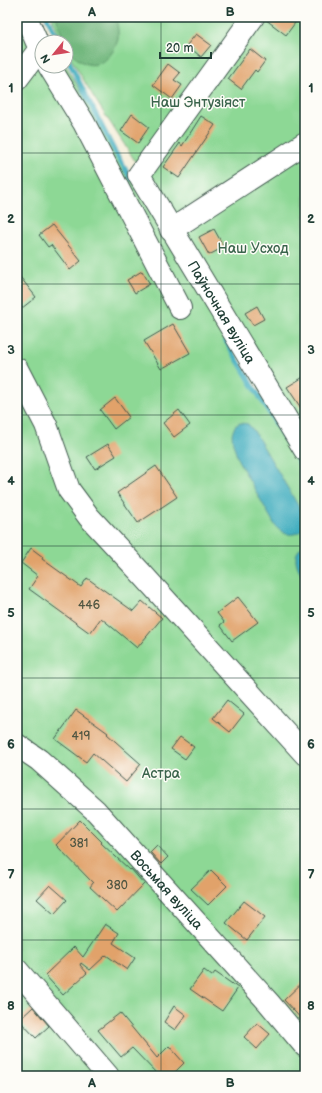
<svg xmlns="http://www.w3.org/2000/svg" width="322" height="1093" viewBox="0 0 322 1093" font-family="'Balsamiq Sans',sans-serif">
  <rect width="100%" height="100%" fill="#fdfcf7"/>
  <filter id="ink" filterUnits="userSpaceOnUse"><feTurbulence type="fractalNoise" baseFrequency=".025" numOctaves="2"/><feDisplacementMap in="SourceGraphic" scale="8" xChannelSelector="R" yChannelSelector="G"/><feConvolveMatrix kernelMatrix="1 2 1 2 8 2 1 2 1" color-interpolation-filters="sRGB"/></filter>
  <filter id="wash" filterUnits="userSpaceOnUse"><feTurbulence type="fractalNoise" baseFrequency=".012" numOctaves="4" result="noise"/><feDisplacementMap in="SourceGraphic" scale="16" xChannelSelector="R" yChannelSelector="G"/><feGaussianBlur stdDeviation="0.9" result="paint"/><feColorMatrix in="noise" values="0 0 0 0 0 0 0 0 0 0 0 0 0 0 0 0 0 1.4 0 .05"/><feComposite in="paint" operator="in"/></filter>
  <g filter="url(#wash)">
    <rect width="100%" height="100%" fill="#f4eed9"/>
    <path fill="#8dd895" stroke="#568a64" d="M17 17H39L45 29 17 67Z
      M52 17H305V135L172 218 93 96 66 50V42H62Z
      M42 53V66H66L305 471V1076H17V87Z
      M305 154V436L181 231Z"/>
    <path fill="#72b87e" stroke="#487a59" d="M56 17H116C117 24 119 32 118 39 114 55 100 71 82 62 67 54 61 32 56 17Z"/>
    <path fill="#40adbf" stroke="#30757a" d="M240 423 248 424 254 431 299 507C302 512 306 519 305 525 303 534 290 536 284 533 281 531 278 529 276 527L238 460 233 443 232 434 235 426Z
      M305 545V582C299 569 288 555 305 545Z"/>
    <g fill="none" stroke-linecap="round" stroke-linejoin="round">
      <path stroke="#40adbf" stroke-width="5" d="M47 17 59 42
        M66 56 114 150 131 179
        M226 341 305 472"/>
    </g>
    <g id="blocks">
      <path fill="#e1a26a" d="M265 17H286L295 23 286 35 265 19Z
        M196 34 211 45 201 57 187 45Z
        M250 49 265 61 257 72 255 70 241 89 228 79Z
        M168 64 180 73 174 80 182 85 172 99 153 85Z
        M132 114 149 127 138 143 121 131Z
        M201 116 215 125 179 178 163 167 180 143 182 146Z
        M52 225 81 261 70 270 51 245 48 247 39 235Z
        M214 229 224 247 209 255 199 237Z
        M142 271 150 284 135 293 127 280Z
        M17 273 36 297 17 312Z
        M257 306 264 319 253 325 245 313Z
        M173 324 190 353 161 369 144 341Z
        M305 376V414L287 387Z
        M115 398 129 417 114 429 100 410Z
        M179 410 190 425 174 437 163 423Z
        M108 444 116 456 95 469 87 457Z
        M156 466 177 497 138 523 117 493Z
        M31 548 43 557 42 559 81 587 87 578 133 611 142 601 162 618 137 648 101 618 90 633 29 589 38 576 21 563Z
        M238 597 258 622 232 641 220 625 224 622 217 613Z
        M227 700 244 714 230 732 213 718Z
        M76 710 108 733 107 734 141 764 126 782 93 753 86 762 55 739Z
        M180 737 194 747 185 759 171 749Z
        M80 820 102 842 101 843 130 870 131 869 144 884 117 912 90 887 93 883 56 845Z
        M157 845 168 857 161 864 150 852Z
        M211 870 227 886 208 905 191 889Z
        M50 885 67 900 54 914 37 899Z
        M244 901 265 917 247 940 226 923Z
        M105 924 119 933 113 943 135 958 127 970 106 955 90 970 81 963 80 965 87 973 63 995 45 975 74 947 83 957Z
        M204 970 212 976 215 972 238 988 222 1011 190 989Z
        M305 980V1023L284 1000Z
        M174 1006 186 1015 175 1030 164 1022Z
        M33 1007 49 1026 36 1038 19 1020Z
        M120 1013 157 1058 169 1046 184 1063 171 1076H159L132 1048 121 1057 98 1030Z
        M257 1023 270 1034 257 1049 244 1037Z"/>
    </g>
  </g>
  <g filter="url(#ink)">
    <use href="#blocks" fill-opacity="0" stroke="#3f584d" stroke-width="1"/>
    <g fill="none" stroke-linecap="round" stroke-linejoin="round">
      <defs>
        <g id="minor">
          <path d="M26 17 42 54"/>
          <path id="s1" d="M253 17 139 175 305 450"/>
          <path d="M49 66 84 123 180 308"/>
          <path d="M17 79 39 50"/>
          <path d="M171 230 305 143"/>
          <path d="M17 369 46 425 69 490 89 517 142 574 305 754"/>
          <path id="s2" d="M17 745 39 760 96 811 269 1003 305 1046"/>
          <path d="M17 970 108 1076"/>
        </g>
      </defs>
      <use href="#minor" stroke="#3f584d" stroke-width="24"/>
      <use href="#minor" stroke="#fff" stroke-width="22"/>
    </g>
  </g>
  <path fill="none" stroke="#1f3d34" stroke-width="1" stroke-opacity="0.55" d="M161 17V1076M17 153H305M17 284H305M17 415H305M17 546H305M17 678H305M17 809H305M17 940H305"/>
  <g text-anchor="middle" stroke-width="3" stroke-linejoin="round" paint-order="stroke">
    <g font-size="12" fill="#505642">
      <text x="89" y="609">446</text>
      <text x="81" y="740">419</text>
      <text x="79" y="847">381</text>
      <text x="117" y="889">380</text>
    </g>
    <g font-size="14" fill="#3a644c" stroke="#fdfcf7">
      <text x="198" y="107">Наш Энтузіяст</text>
      <text x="253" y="253">Наш Усход</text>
      <text x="161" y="778">Астра</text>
    </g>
    <g font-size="14" fill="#1f3d34" stroke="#fdfcf7">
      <text dy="5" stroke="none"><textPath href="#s1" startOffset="355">Паўночная вуліца</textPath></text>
      <text dy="5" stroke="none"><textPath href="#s2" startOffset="209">Восьмая вуліца</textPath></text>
    </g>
  </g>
  <rect width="322" height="1093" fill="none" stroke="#fdfcf7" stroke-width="44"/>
  <g transform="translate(54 54) rotate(240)"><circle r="19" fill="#fdfcf7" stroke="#a4b0a9"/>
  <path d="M0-3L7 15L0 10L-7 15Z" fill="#d1495b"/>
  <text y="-6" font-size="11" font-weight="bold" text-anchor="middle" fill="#1f3d34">N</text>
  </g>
  <path d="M160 52v6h51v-6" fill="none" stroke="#1f3d34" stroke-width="2"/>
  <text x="166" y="52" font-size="12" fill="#1f3d34" stroke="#fdfcf7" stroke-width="3" paint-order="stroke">20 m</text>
  <rect x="22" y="22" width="278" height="1049" fill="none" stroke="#1f3d34" stroke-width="1.5"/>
  <g font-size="13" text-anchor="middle" font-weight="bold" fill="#1f3d34">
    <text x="92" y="16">A</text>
    <text x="230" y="16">B</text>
    <text x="11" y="92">1</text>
    <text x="311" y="92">1</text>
    <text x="11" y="223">2</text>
    <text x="311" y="223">2</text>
    <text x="11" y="354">3</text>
    <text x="311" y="354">3</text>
    <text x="11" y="485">4</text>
    <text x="311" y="485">4</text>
    <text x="11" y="617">5</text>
    <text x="311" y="617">5</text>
    <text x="11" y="748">6</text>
    <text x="311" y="748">6</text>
    <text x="11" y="879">7</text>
    <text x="311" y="879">7</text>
    <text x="11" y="1010">8</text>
    <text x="311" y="1010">8</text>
    <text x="92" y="1087">A</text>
    <text x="230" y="1087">B</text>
  </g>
</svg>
